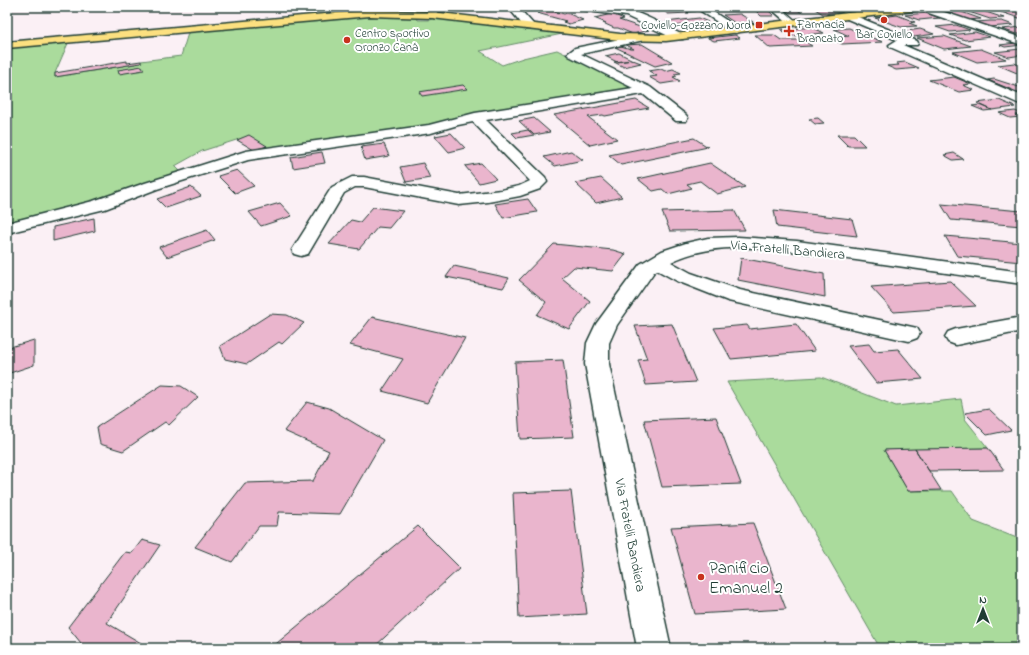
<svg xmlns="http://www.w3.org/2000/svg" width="1029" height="655" viewBox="0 0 1029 655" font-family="'Indie Flower',sans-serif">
  <rect width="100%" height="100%" fill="#fbf0f5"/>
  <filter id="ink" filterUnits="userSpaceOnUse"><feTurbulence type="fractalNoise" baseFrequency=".025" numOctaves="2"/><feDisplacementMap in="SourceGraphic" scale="8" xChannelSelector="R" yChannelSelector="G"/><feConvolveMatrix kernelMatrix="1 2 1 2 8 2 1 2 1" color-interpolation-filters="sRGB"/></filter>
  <g filter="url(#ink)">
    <path fill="#aadb9c" stroke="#648c68" d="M372 15 416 16 418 20H429L434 18 567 33 480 51 502 65 523 58 557 50 635 88 434 126 269 148 249 136 202 151 175 166 182 173 105 201 7 225V47L69 41 55 73V77L141 63V61L181 56 189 30Z
      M821 377 896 406 961 399 965 419 988 448 884 450 908 491H952L973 521 1022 540V648H880L727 382Z"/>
    <path fill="#eab5cd" stroke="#1f3d34" d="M533 7H548L553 9 550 10 564 14 567 13 583 20 569 24 563 22 566 21 537 13 540 12 529 8Z
      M652 7H689L696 11 687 12 689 13 668 14 664 11 658 12Z
      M709 7H741L744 9 713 10Z
      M782 7H794L802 13H790Z
      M754 9H767L774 16H761Z
      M815 9H836L843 12 823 14Z
      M956 10 981 19 967 20 943 12Z
      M1022 10V14L1020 15H1022V19L1001 12Z
      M983 11 1004 18 990 19 969 12Z
      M926 13 940 18 919 20 905 15Z
      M612 14 624 19 619 20 649 30 633 34 618 28H614L603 23H606L594 18Z
      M740 14 753 22 735 23 723 15Z
      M897 15 915 22 909 23 917 26 901 27 875 18Z
      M699 18 708 22 675 26 666 22Z
      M990 21H1002L1013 25 990 27 976 22Z
      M956 25 970 30 950 32 936 27Z
      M812 27 824 33 792 36 781 30Z
      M1022 27V34H1016L1002 29Z
      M849 28 870 37 883 42 842 44 830 38 849 36 834 29Z
      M920 29 934 34 914 37 901 32Z
      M975 32 990 37 965 40 950 35Z
      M735 35 740 38 714 41 708 38Z
      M755 35H774L781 40H803L812 46 770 48Z
      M944 36 971 46 944 49 917 38Z
      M1016 43 1022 45 1005 47 1000 45Z
      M642 44 672 62 655 66 615 47 621 46 631 49H634L626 45Z
      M981 49 1006 59 977 62 953 52Z
      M1020 49H1022V55L1009 57 995 52Z
      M619 53 633 60 617 62 605 56Z
      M633 60 641 63 624 67 614 62Z
      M127 61V63L141 61V63L55 77V73Z
      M905 62 919 68 896 70 887 66 899 65 896 63Z
      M1014 63 1022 66V72L1017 73 998 65Z
      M142 66 144 70 119 74 118 70Z
      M661 69 665 71 673 69 681 73 674 74 677 76 673 77 680 81 661 84 649 77 657 76 649 71Z
      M954 77 971 84 963 85 974 90 959 92 929 80Z
      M994 79 1022 88V94L988 80Z
      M463 85 467 89 422 96 419 92Z
      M636 100 649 108 605 116 603 115 588 117 617 139 590 145 554 115Z
      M999 100 1015 107 992 110 977 103Z
      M980 105 992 110 984 111 972 106Z
      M1015 111 1022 114 1016 115 1021 117 1010 118 999 113Z
      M534 118 550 132 534 135 519 121Z
      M818 118 824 123 815 124 809 119Z
      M528 130 534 135 517 138 512 133Z
      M451 133 465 148 449 152 435 136Z
      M249 135 267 146 254 150 237 140Z
      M837 135H854L865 146H848Z
      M694 138 708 147 621 165 609 155Z
      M384 144 389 156 365 160 361 147Z
      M571 151 583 160 555 166 544 157Z
      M322 152 325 163 293 168 291 157Z
      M954 153 963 159 953 160 944 155Z
      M423 163 430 178 406 182 400 167Z
      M481 163 496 179 479 183 465 166Z
      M710 163 745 187 717 194 700 181 687 184 692 188 668 194 662 189 653 191 638 179Z
      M237 170 254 186 235 193 218 176Z
      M601 178 622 197 596 203 575 183Z
      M191 187 201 196 166 208 157 199Z
      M528 199 537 212 503 218 495 204Z
      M280 203 292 216 261 226 249 212Z
      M941 204 1022 211V226L951 220Z
      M373 207 403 211 389 228 378 227 359 249 329 244 351 220 360 222Z
      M734 210 745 230 670 231 662 212Z
      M774 210 852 219 857 236 777 227Z
      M94 218 95 231 53 241V227Z
      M207 230 215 240 167 257 159 247Z
      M945 236 1022 243V262L957 256Z
      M554 244 613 250 626 254 613 271 574 267 562 278 590 301 569 329 537 315 546 302 519 280Z
      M741 258 824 274 825 297 738 280Z
      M454 266 509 278 503 288 446 277Z
      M950 281 976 306 894 312 871 287Z
      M270 314 287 315 304 323 282 344 279 342 247 364 225 359 220 346Z
      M372 317 465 338 427 403 382 391 403 359 350 345Z
      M672 324 696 382 646 385 638 360 647 359 635 326Z
      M796 324 815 351 731 359 714 328 747 325 750 329Z
      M34 340V365L7 374V348Z
      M869 344 874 351 898 349 923 379 876 383 848 346Z
      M563 360 574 437 520 439 515 362Z
      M162 385 181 386 198 397 169 425 165 422 123 451 100 444 97 427Z
      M307 402 329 408 383 440 340 514 279 512 277 526H259L232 562 195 547 245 483 313 481 329 451 284 431Z
      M989 409 1011 430 987 435 965 413Z
      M716 417 741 484 662 487 644 420Z
      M988 448 1004 470 929 471 915 449Z
      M915 449 929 471 941 490 908 491 884 450Z
      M571 491 587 614 519 618 513 493Z
      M753 523 786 609 695 614 671 527Z
      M418 526 460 568 373 648H271Z
      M142 540 160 545 107 623 141 643 135 648H85L68 627 125 552 132 553Z"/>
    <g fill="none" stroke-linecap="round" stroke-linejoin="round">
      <defs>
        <path id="minor" d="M429 7H439L435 17H429L427 15Z
          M508 7H518L534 25 535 27 534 29H526Z
          M579 7C596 7 616 6 632 11 650 17 666 27 683 35L684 37 683 39H675L626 16 595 12 581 9Z
          M695 7H706L741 30 736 33 732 32Z
          M769 7H780L798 23 796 25H790Z
          M915 7H929L1022 38V45L917 9Z
          M848 13 917 41 918 43 917 45H903L1022 96V105L890 47 889 45 897 40 845 18 843 16 845 14Z
          M640 35 645 38 644 40 581 54 650 87 686 115 688 118 686 121H676L643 94 486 120 545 177 547 182 540 189 520 196 488 202 459 205 364 187H355L344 193 308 254 301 256 294 254 292 250 330 190 332 187 352 177H364L459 195 501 190 519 186 530 181 473 122 458 125 431 133 248 160 157 189 105 209 7 233V223L93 201 145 183 246 151 429 125 475 113 633 88 569 56 567 54 575 48Z
          M738 237 797 241 1022 272V284C967 276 912 268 856 260 798 253 725 235 671 262L691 273 740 290 917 328 920 333 917 338 909 341 728 301 677 281 657 270 654 272 617 325 609 343V364L671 648H637L585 364 587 343 596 324 640 264 662 251 686 243 708 238Z
          M1022 317V331L956 345 948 342 945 337 948 332 956 329Z"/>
        <path id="major" d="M898 7H926L921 10 666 41 620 40 432 18 370 16 7 48V42L370 10 432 12 620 34 666 35Z"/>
      </defs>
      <use href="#minor" stroke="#1f3d34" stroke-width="3"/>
      <use href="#major" stroke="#1f3d34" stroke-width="3"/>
      <use href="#minor" fill="#fff" fill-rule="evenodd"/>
      <use href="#major" fill="#fce080" fill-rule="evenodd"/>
    </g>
  </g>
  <g fill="#c8321e" stroke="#fff" stroke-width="1.5">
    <circle cx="884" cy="20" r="4"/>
    <rect x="755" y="21" width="8" height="8" rx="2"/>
    <path d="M787 25h4v4h4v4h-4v4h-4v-4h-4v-4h4z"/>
    <circle cx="347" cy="40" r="4"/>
    <circle cx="701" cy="577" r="4"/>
  </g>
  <g text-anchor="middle" stroke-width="4" stroke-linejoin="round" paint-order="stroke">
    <g font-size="12" fill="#1f3d34" stroke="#fff" text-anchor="start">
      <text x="797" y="28">Farmacia<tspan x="797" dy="14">Brancato</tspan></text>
      <text x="751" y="29" text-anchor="end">Coviello-Gozzano Nord</text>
      <text x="355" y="37">Centro sportivo<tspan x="355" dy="14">Oronzo Canà</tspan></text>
      <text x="884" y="38" text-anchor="middle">Bar Coviello</text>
    </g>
    <g font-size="14" fill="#1f3d34" stroke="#fff">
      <text transform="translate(788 249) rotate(5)" y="5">Via Fratelli Bandiera</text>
      <text transform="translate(631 535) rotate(79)" y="5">Via Fratelli Bandiera</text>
    </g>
    <g font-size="17" fill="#1f3d34" stroke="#fff" text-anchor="start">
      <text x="709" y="573">Panificio<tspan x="709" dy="20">Emanuel 2</tspan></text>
    </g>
  </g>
  <rect width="1029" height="655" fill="none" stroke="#fff" stroke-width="24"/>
  <rect x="12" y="12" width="1005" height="631" fill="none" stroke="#1f3d34" stroke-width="1.5" filter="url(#ink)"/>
  <g transform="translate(983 609)" stroke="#ffffff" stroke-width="3" paint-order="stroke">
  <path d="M0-3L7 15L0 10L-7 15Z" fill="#1f3d34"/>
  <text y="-6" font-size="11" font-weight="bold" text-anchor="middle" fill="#1f3d34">N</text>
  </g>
</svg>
